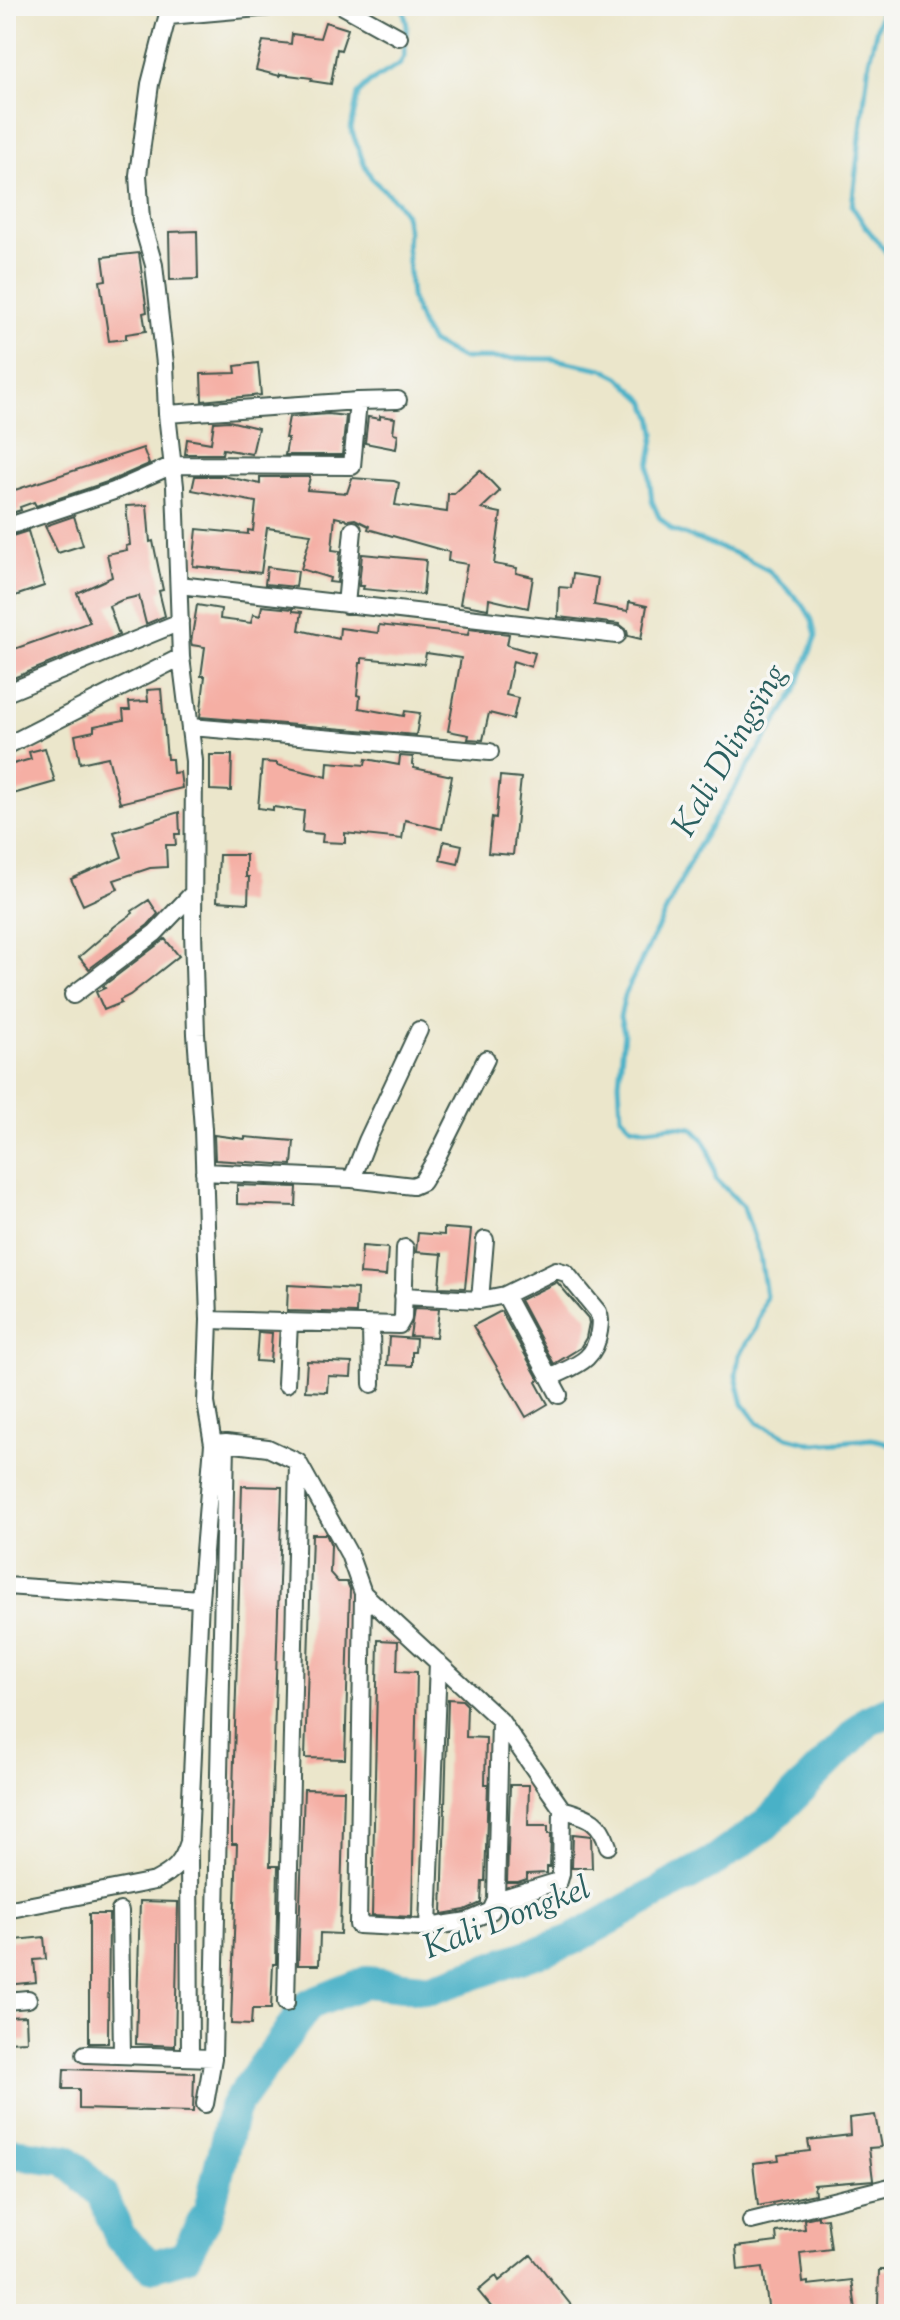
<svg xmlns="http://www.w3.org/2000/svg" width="900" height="2320" viewBox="0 0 900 2320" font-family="'Sorts Mill Goudy',serif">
  <rect width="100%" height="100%" fill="#f6f6f2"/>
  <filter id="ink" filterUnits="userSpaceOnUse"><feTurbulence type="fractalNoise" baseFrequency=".0125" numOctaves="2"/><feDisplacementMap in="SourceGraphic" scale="16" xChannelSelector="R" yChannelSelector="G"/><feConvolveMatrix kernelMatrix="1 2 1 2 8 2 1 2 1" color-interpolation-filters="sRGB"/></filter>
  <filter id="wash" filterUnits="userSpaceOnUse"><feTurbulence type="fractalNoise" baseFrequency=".006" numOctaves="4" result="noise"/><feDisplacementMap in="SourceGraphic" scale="32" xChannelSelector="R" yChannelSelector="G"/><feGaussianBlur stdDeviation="1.8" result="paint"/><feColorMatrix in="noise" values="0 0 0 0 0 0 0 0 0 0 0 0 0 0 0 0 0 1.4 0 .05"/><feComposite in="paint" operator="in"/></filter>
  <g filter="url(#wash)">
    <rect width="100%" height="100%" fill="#ebe6cb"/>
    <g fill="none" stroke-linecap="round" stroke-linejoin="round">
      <path stroke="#48b1c7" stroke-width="5" d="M403 6 407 26 404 56 400 64 370 82 358 94 351 129 364 164 372 179 396 201 405 214 408 231 407 248 411 297 422 327 431 342 461 358 553 359 603 369 619 377 645 401 652 417 655 433 649 466 650 484 652 501 659 517 672 530 737 554 768 570 804 606 812 620 816 636 795 692 698 846 625 994 620 1017 624 1032 619 1082 621 1116 631 1126 646 1129 673 1126 692 1128 703 1139 710 1153 716 1179 743 1206 760 1255 766 1296 756 1328 739 1355 736 1376 743 1404 758 1423 788 1437 815 1444 872 1439 885 1442 894 1447
        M882 6 869 61 852 206 865 226 894 262"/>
      <path stroke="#48b1c7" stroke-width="32" d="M6 2152 66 2160 102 2194 120 2237 151 2266 185 2256 209 2210 234 2107 308 2005 366 1982 431 1989 572 1940 713 1862 765 1825 868 1721 894 1709"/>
    </g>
    <g id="blocks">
      <path fill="#f5afa4" d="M325 22 348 29 341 50 337 49 331 84 311 81 312 78 280 74V76L256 70 263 41 291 44 292 34 320 38Z
        M197 231 198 279 170 280 169 232Z
        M139 253 147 312 143 313 146 331 126 334V339L109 341 100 281 106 280 103 257Z
        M258 363 261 395 202 401 201 374 236 373 235 366Z
        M328 414 346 416 342 455H285L288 438H285L289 417Z
        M380 416 395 418 393 433 398 434 396 449 365 443 368 417 380 419Z
        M229 421 258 428 252 454 223 449 222 454H185L187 439 211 443 214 422Z
        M143 448 149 464 110 481 36 506 34 502 20 507 21 510 6 515V473H9L15 490Z
        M480 470 500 491 481 509 501 513 494 564 517 568 516 573 533 577 528 608 489 599 488 609 460 604 467 564 448 561 449 552 368 529 369 526 355 519 348 520 335 517 332 550 340 551 337 583 329 582 330 578 301 569 311 534 267 528 261 573 193 566 197 529 248 534V530L253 531 256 502 192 490 195 476H223L260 484V477H310L307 490 347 493 352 478 394 481 399 483 395 505 447 512 448 494H454Z
        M147 505 150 542 153 541 163 590 159 591 165 616 146 624 139 596 122 600 109 606 119 635 6 681V652L90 622 77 593 112 577 107 554 127 550 126 546 130 545 126 506Z
        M74 516 83 545 58 553 45 526Z
        M28 531 44 586 6 599V538Z
        M362 554 426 560 423 595 363 589 364 586H359Z
        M267 567 298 571 296 587 265 584Z
        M573 574 598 578 594 605 628 611 629 602 647 606 641 639 628 636 627 630 619 624 558 617 559 587 571 588Z
        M197 605 221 609 220 619 251 623 253 614 260 616 262 606 293 609V611L302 612 299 630 339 639 340 628 378 633 379 625 468 635 469 629 509 634 507 645 535 653 531 667 513 661 506 695 518 698 513 719 489 713 483 740 468 739 469 735 448 731 461 658 426 653 424 664 362 658V663H360L357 695 360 696 359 708 404 716 405 711 420 713 416 735 200 717 205 676H201L205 647 192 645 191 642Z
        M161 689 167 759H172L173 773 180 772 182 788 120 803 108 757 80 763 75 735 94 731V726L124 720 123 710H130L129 702 148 701 147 690Z
        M45 748 55 782 13 794 6 766 31 759 29 752Z
        M210 755H232L231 791 210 790Z
        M400 756 413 757 412 764 414 765V768L452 776 442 829 405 820 402 839 345 833V843L322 842 323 834 302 832 304 811 273 807V810L258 808 262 762 277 763V765L327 777 328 762 365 765 366 759 399 765Z
        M500 776 521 778 513 855 488 853 492 817 496 818Z
        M179 812 180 834H175L176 845H166L167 867 150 868 114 880 118 889 83 905 71 879 122 857 114 832Z
        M444 841 462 845 458 864 440 860Z
        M219 855H246V877H249L248 903 217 901Z
        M149 900 158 914 148 925 89 969 79 957 115 926 133 913 132 911Z
        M165 939 179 956 130 995 120 1000 121 1003 104 1010 96 992 105 988 103 986Z
        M214 1135 245 1139V1137L294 1141 292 1165 215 1160Z
        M237 1185 297 1187 296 1206 237 1204Z
        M444 1228 471 1230 465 1288 439 1287 442 1254 416 1252 418 1233 444 1235Z
        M362 1246 388 1248 386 1276 360 1274Z
        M557 1282 588 1318 589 1323 586 1338 580 1348 554 1364 520 1300Z
        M288 1285 357 1289 356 1313 287 1311Z
        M414 1308 439 1309 436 1337 410 1336Z
        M501 1311 539 1380 536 1382 548 1404 526 1417 473 1326Z
        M258 1332 272 1333 270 1362 256 1361Z
        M389 1337 416 1339 415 1352H412V1366L387 1365Z
        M307 1361 352 1363 351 1377 328 1376 327 1392 305 1391Z
        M242 1486 282 1487 270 1866H278L276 1964H273L271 2009H252L251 2025 231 2024 237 1844H232V1827Z
        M312 1534H326L331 1545 330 1573 338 1582H347L350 1589 345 1759 305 1758Z
        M378 1640 398 1641 397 1671 417 1672 412 1917 372 1915Z
        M448 1699 462 1700 467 1705 466 1737 486 1738 485 1784H488L485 1881H482L481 1903 465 1910 442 1914Z
        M510 1785H529L528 1826H548V1834H551L550 1867H547V1873L527 1874V1879L518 1882H507Z
        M304 1789 344 1790 340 1934 320 1933 319 1965H298Z
        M573 1834 591 1836 592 1868H572Z
        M140 1901 178 1902 175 2046 136 2044Z
        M89 1914H109L108 2043H89Z
        M44 1937 46 1959 34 1960 36 1982 6 1985V1941Z
        M26 2016 27 2041 6 2042V2017Z
        M64 2069 194 2073 193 2112 79 2109V2089H63Z
        M875 2115 881 2147 869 2148 873 2180 814 2185 815 2194 758 2206 753 2163 779 2160 778 2155 810 2151 808 2140 850 2135 849 2118Z
        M818 2216V2219L827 2218 831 2249 800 2253 803 2283 808 2282V2285L852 2280 856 2310 818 2314H769L763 2267 738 2270 736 2247 777 2242 776 2232 805 2229 804 2219Z
        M531 2255 571 2305 560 2314H497L478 2291 496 2276 499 2281Z
        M879 2270H894V2305H878Z"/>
    </g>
  </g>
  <g filter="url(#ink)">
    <use href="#blocks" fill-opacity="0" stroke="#3e564b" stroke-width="2"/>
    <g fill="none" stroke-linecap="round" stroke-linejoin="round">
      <defs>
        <path id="minor" d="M343 6 399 37
          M169 16 282 6
          M358 401 398 400
          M6 527 114 491 173 465 352 466 358 401 167 414
          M179 585 617 635
          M346 605 353 530
          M6 693 180 622
          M191 727 490 752
          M6 746 181 657
          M73 995 155 933 193 893
          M204 1172 352 1179 413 1186 422 1182 436 1159 486 1059
          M352 1179 367 1141 419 1030
          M505 1295 559 1395
          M403 1296 480 1300 505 1295 556 1270 566 1273 598 1312C601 1319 600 1323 599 1331 595 1362 575 1365 550 1378
          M480 1300 485 1240
          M209 1320 399 1325 403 1318 405 1248
          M371 1326 372 1384
          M286 1384 289 1323
          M213 1444 226 1443 268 1448 298 1462 349 1554 363 1593 500 1720 562 1809 561 1874 559 1881 496 1900 491 1911 468 1921 428 1927
          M6 1586 200 1599
          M363 1593 358 1925 420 1928 428 1927 438 1662
          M562 1809C587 1817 599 1818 608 1846
          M189 1851 190 2057
          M496 1900 500 1720
          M6 1910 155 1881C175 1870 182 1864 189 1842L200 1599 213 1444 206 1403 209 1320 203 1129 196 1034 193 931 194 761 181 657 175 486 167 414 165 364 154 265 141 220 138 175 150 84 170 6
          M120 1911 122 2055
          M6 2001 28 1999
          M286 2003 298 1463
          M85 2054 213 2058 226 1443
          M205 2104 213 2058
          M751 2221 894 2186"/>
      </defs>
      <use href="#minor" stroke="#3e564b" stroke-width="20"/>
      <use href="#minor" stroke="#fff" stroke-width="16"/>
    </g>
  </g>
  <g text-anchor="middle" stroke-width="7" stroke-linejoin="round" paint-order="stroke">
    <g font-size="34" font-style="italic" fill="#2b6060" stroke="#f6f6f2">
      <text transform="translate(728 749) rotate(-60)" y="12">Kali Dlingsing</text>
      <text transform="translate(506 1916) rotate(-21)" y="12">Kali Dongkel</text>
    </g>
  </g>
  <rect width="900" height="2320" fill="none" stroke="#f6f6f2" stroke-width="32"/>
</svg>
